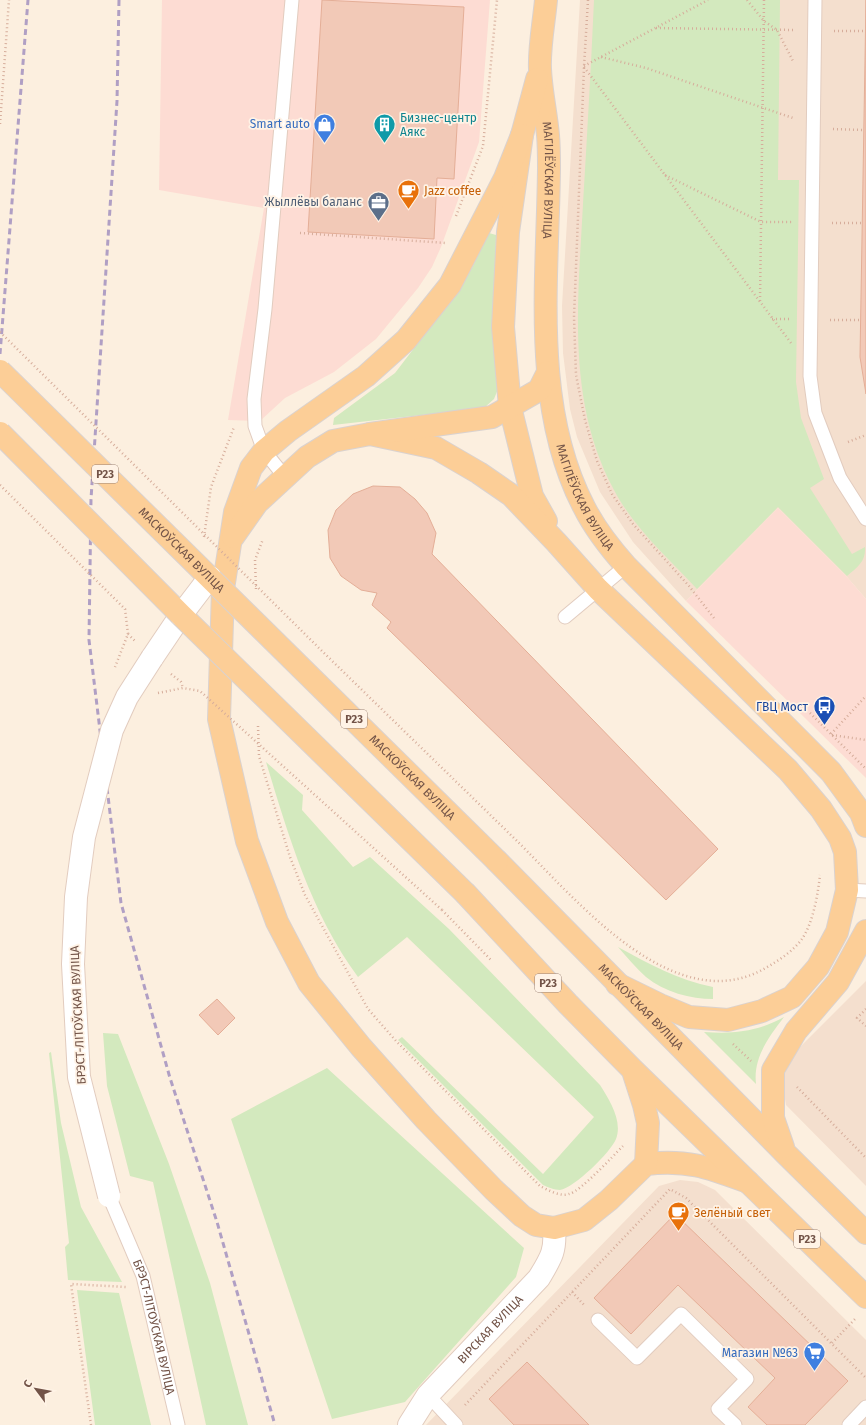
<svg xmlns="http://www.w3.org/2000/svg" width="866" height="1425" viewBox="0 0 866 1425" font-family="'Fira Sans',sans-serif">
  <rect width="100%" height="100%" fill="#fcefdf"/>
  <path fill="#f4dfce" d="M580 0H866V599L847 577 778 508 686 601 633 542 600 492 577 437 570 409 563 353 562 306Z
    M866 981V1186L786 1105 783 1087 785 1073 796 1051Z
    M680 1180 698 1182 715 1190 866 1340V1425H426L659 1186Z"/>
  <path fill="#fddcd3" d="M162 0H490L479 142 441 247 432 267 418 288 376 339 334 372 285 398 260 421 228 420 264 208 159 190Z
    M778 508 847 577 866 599V778L686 601Z"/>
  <path fill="#d3e9be" d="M594 0H780L778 180H799L796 382 801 418 824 479 810 488 852 554 865 547C866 561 858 567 847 576L778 507 697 589C668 558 634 528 614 490 566 401 578 301 583 204 587 136 591 68 594 0Z
    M489 233 496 235 495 308 498 389 494 399 484 408 333 425 334 418 395 373 461 287 473 266 484 241Z
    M266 762 303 795 302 810 353 867 370 857 449 929 600 1085C609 1099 623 1121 616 1139 611 1152 574 1188 560 1190 554 1190 548 1187 543 1185L398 1040 402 1037 543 1174 594 1117 407 937 358 977C311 913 289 837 266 762Z
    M618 947C649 964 678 980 713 987V999C691 999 664 992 646 977 636 968 627 957 618 947Z
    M784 1017C768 1038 753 1058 756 1084L704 1032C734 1034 757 1032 784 1017Z
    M103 1033 118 1034 169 1164 210 1283 248 1425H206L153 1182 130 1176 107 1086Z
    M51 1052 61 1123 81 1207 122 1282 68 1280 65 1247 69 1243 49 1053Z
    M327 1068 524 1248 516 1277 405 1402 332 1419 231 1119Z
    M77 1290 119 1293 151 1425H95Z"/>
  <path fill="#f2c9b7" stroke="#e4ae97" d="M322 0 464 7 454 179 437 178 434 239 308 232Z
    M866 0V394L860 357Z
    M373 486 400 487 415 499 427 513 436 533 432 554 718 849 666 900 387 628 391 622 372 605 377 593 361 590 341 576 330 558 328 530 336 510 353 494Z
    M217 999 235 1018 218 1035 199 1015Z
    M675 1214 848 1381 805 1425H767L748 1407 775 1378 678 1285 631 1334 594 1298Z
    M527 1362 589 1425H514L489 1399Z"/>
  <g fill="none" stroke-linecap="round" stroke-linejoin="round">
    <defs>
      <g id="service">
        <path d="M815 0 810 376 815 413 840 478 866 519"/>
        <path d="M285 477 264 451 255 426 254 399 265 309 292 0"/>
        <path d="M565 617 626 566"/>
        <path d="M847 890 866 891"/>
        <path id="s1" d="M109 1196 143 1276 178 1425"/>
        <path d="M598 1320 637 1358 681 1314 747 1379 718 1409 735 1425"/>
        <path d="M428 1395 456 1425"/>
        <path d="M849 1425 866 1407"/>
      </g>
      <g id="minor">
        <path d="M152 658 181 615"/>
        <path id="s2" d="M409 1425 428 1395 539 1278C551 1258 556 1251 554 1228"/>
      </g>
      <g id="primary">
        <path id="s3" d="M546 0C544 22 539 47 540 69 541 91 546 113 548 135 549 146 549 157 549 168 548 278 531 406 584 507 595 529 610 548 626 566L831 772 861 813 866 826"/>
        <path d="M537 79 522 135 508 232 503 327 510 407 532 496 546 521"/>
        <path d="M522 135 505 178 450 285 406 340 366 376 288 431 264 451 251 468 235 512 223 589 219 719 247 841 277 922 309 983 361 1047 426 1120 494 1190 522 1216 536 1225 554 1228 584 1220 609 1200 646 1164C688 1159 710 1168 748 1182"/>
        <path d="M370 434 436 448 479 473 511 495 556 542 598 589 788 770 821 809 840 838 845 852 847 890 837 932 818 967 792 997 762 1011 728 1020 689 1017 660 1005 617 984"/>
        <path d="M233 537 257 503 307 457 333 441 370 434 492 417 539 390 548 372"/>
        <path id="s4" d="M497 861 786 1154 866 1233"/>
        <path d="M466 894 568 1004 632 1069 866 1297"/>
        <path d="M634 1074 644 1105 648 1123 646 1164"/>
        <path d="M783 1147 773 1118V1070L796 1031 838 982 866 931"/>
      </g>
    </defs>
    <use href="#service" stroke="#e2ccbf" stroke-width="15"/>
    <use href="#minor" stroke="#e2ccbf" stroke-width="24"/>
    <use href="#primary" stroke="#dad2cf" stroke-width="24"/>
    <path stroke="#d6ad9b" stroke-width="2.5" stroke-dasharray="1 3" stroke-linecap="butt" d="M588 0 584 67 574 317 576 375 585 420 597 461 612 494 633 524 689 586 714 618
      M747 0 764 21 777 30 794 63
      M656 28 795 30
      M834 31H865
      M601 57 646 68 793 118
      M584 66 708 0
      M584 67 791 343
      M0 124 9 0
      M833 129 864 130
      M665 175 761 222H793
      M456 216 483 146 497 0
      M832 223H863
      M300 233 446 243
      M760 301 764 0
      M772 319H791
      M830 320H861
      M848 442 866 435
      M204 537 211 487 234 427
      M256 589 255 560 263 539
      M128 634 135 641
      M171 674 181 682 183 688
      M810 713 866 769
      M258 726 259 756 290 857 305 895 368 1009 396 1041 540 1186C548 1190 560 1197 569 1194 581 1191 612 1157 623 1146
      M831 734 866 696
      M832 735 866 740
      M516 840C576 899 676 1024 769 966 781 959 794 950 802 939 813 923 818 894 820 875
      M442 910 491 960
      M866 1009 857 1018 866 1026
      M733 1044 751 1061
      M797 1087 866 1158
      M572 1292 585 1306
      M832 1343 856 1318
      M465 1405 670 1189 686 1198 866 1378
      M91 1425 71 1284 126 1287"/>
    <use href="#service" stroke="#fff" stroke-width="13"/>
    <use href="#minor" stroke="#fff" stroke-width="22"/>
    <use href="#primary" stroke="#fcce97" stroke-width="22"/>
    <path stroke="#b09fc4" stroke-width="3" stroke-dasharray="6 4" stroke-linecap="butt" d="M119 0 117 101 91 499 89 640 121 903 170 1078 217 1222 275 1425
      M0 354 28 0"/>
    <defs>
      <path id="minor-bridge" d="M181 615 210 577
        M109 1196 79 1077 73 964 76 897 84 837 112 730 127 697 152 658"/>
      <g id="primary-bridge">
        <path id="s5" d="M0 371 497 861"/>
        <path d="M0 433 181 615 466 894"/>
      </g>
    </defs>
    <use href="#minor-bridge" stroke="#e2ccbf" stroke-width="24" stroke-linecap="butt"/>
    <use href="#primary-bridge" stroke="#dad2cf" stroke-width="24" stroke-linecap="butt"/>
    <path stroke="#d6ad9b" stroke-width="2.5" stroke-dasharray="1 3" stroke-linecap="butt" d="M0 332 323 652 516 840
      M0 485 125 609 128 634 115 667
      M158 693 183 688 200 691 442 910"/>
    <use href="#minor-bridge" stroke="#fff" stroke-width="22"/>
    <use href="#primary-bridge" stroke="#fcce97" stroke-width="22"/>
  </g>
  <defs>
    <symbol id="shop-pin" viewBox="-11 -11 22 30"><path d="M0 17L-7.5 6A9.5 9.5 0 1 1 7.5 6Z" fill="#3f7fe0" stroke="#fff3e6"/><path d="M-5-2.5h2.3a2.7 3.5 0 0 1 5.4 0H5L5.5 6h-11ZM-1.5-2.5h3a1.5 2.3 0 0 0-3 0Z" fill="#fff"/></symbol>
    <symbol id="building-pin" viewBox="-11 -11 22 30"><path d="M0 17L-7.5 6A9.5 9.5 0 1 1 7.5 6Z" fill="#0f9aa8" stroke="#fff3e6"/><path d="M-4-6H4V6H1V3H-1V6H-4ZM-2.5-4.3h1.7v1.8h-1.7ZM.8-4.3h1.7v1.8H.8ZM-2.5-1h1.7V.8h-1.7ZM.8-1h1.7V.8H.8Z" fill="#fff"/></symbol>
    <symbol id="cafe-pin" viewBox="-11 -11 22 30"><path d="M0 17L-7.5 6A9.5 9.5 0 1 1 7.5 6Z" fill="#e8710a" stroke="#fff3e6"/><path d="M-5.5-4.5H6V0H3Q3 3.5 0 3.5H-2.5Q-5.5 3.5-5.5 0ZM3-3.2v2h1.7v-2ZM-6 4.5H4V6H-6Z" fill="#fff"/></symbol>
    <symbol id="office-pin" viewBox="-11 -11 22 30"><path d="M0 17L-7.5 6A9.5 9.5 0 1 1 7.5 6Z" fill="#5c6f8a" stroke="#fff3e6"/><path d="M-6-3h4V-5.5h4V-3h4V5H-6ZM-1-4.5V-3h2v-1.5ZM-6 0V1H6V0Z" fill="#fff"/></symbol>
    <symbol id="bus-pin" viewBox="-11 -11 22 30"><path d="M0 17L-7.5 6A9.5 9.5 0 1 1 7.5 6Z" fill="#1a4fb4" stroke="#fff3e6"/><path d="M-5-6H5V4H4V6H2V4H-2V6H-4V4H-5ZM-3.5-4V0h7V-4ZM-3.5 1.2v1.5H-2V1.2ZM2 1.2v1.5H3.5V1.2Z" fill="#fff"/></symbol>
    <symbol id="supermarket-pin" viewBox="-11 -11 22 30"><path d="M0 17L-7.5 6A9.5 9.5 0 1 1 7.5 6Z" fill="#3f7fe0" stroke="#fff3e6"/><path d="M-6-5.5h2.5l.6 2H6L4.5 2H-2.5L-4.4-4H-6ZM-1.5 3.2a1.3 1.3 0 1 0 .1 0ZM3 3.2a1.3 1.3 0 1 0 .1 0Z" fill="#fff"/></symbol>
  </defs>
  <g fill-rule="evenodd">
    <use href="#shop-pin" x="312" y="112" width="25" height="34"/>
    <use href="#building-pin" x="372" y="112" width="25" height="34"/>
    <use href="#cafe-pin" x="396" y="178" width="25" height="34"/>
    <use href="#office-pin" x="366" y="190" width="25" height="34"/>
    <use href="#bus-pin" x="812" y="694" width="25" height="34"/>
    <use href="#cafe-pin" x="666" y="1200" width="25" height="34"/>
    <use href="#supermarket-pin" x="802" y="1340" width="25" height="34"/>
  </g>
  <g text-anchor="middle" stroke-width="3.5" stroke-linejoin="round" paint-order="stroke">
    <g fill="#fff3e6" stroke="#9c8377" stroke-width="1">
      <rect x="92" y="465" width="26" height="18" rx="3"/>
      <rect x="341" y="710" width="26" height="18" rx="3"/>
      <rect x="535" y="974" width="26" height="18" rx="3"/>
      <rect x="794" y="1230" width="26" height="18" rx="3"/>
    </g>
    <g font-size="11" font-weight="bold" fill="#725347">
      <text x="105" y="478">Р23</text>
      <text x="354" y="723">Р23</text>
      <text x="548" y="987">Р23</text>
      <text x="807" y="1243">Р23</text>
    </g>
    <g font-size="12" fill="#0d838f" stroke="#fff3e6" text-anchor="start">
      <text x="400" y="122">Бизнес-центр<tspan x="400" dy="14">Аякс</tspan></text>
    </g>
    <g font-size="12" fill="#366cbe" stroke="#fff3e6" text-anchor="end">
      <text x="310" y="128">Smart auto</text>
      <text x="798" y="1357">Магазин №63</text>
    </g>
    <g font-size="12" fill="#725347" stroke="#fff3e6">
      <text dy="4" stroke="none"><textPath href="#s3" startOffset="181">МАГІЛЁЎСКАЯ ВУЛІЦА</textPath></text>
      <text dy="4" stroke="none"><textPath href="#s3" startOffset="505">МАГІЛЁЎСКАЯ ВУЛІЦА</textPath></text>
      <text dy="4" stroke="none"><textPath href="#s5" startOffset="255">МАСКОЎСКАЯ ВУЛІЦА</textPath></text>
      <text dy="4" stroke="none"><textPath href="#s5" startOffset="579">МАСКОЎСКАЯ ВУЛІЦА</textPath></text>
      <text dy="4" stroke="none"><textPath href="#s4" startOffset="205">МАСКОЎСКАЯ ВУЛІЦА</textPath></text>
      <text transform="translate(78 1015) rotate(-93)" y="4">БРЭСТ-ЛІТОЎСКАЯ ВУЛІЦА</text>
      <text dy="4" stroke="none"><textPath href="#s1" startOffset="139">БРЭСТ-ЛІТОЎСКАЯ ВУЛІЦА</textPath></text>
      <text dy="4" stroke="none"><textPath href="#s2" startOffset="126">ВІРСКАЯ ВУЛІЦА</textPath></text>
    </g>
    <g font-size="12" fill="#c56008" stroke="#fff3e6" text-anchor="start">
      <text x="424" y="195">Jazz coffee</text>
      <text x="694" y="1217">Зелёный свет</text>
    </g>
    <g font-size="12" fill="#4e5e75" stroke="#fff3e6" text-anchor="end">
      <text x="362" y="206">Жыллёвы баланс</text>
    </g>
    <g font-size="12" fill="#164399" stroke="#fff3e6" text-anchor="end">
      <text x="808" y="711">ГВЦ Мост</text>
    </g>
  </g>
  <g transform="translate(36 1389) rotate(302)" stroke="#fff3e6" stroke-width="3" paint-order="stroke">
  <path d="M0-3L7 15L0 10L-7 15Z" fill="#725347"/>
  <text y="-6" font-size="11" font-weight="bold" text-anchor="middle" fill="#725347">С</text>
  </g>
</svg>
